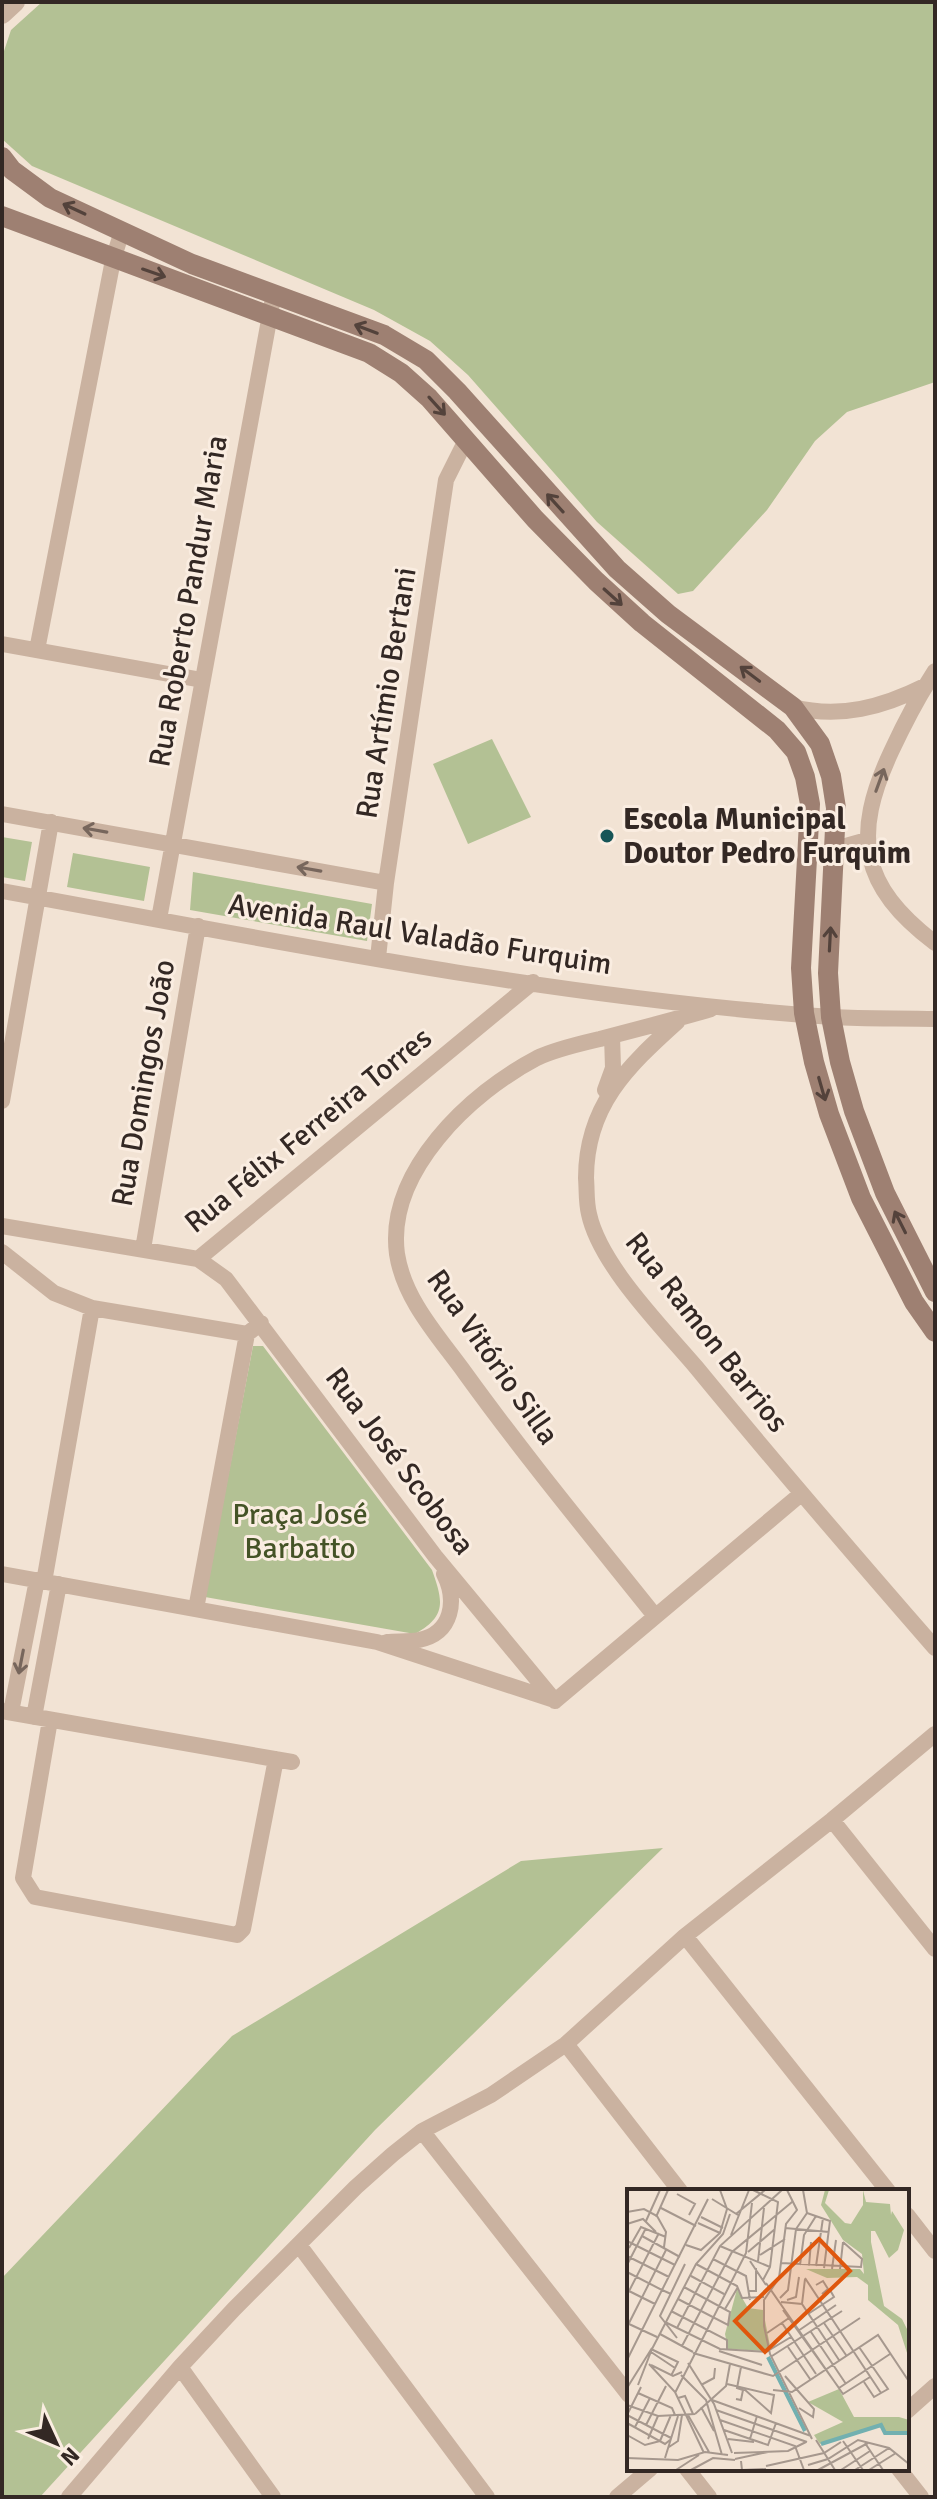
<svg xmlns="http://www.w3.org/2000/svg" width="937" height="2499" viewBox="0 0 937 2499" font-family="Signika,sans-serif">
  <rect width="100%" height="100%" fill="#f2e3d4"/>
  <path fill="#b3c194" d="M42 2H935V382L847 412 815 441 767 510 693 591 678 594 597 522 468 375 430 341 374 310 32 166 2 139V57L11 30Z
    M492 739 531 817 468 844 433 764Z
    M2 837 32 842 25 881 2 877Z
    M73 853 150 867 144 901 67 887Z
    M193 872 372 904 367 941 190 910Z
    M253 1346H263L432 1570C443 1601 447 1616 415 1634L205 1597Z
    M663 1848 375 2130 40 2497H2V2278L232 2036 521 1861Z"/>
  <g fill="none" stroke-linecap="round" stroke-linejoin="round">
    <path stroke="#cab2a0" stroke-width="16" d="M2 644 202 680
      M37 650 113 260 122 231
      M935 671C918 697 904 724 891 752 852 836 860 886 935 943
      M793 707C840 719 883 707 925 686
      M2 814 386 883
      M835 849 867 840
      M2 891C277 941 553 998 832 1017 866 1019 901 1018 935 1019
      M159 919 274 293
      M378 958 386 883 446 480 466 440
      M677 1022C627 1067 586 1106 586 1178 587 1190 586 1202 589 1214 600 1265 662 1327 696 1367 774 1462 854 1555 935 1648
      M605 1090 613 1068 612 1036
      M2 1101 51 822
      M2 1226 198 1259 226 1279 435 1556 555 1701
      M143 1249 198 926
      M2 1252 54 1293 92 1308 247 1334
      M198 1259 533 982
      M2 1574 377 1642 554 1700
      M44 1582 92 1308
      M196 1609 247 1334 261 1323
      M655 1616C591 1536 525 1456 465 1373 439 1337 404 1300 397 1254 386 1172 470 1093 537 1058 556 1049 579 1044 600 1039 637 1029 674 1020 711 1009
      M387 1642C397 1641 409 1642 419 1640 453 1633 457 1600 444 1574
      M555 1701 801 1494
      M2 1711 292 1762
      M11 1712 37 1580
      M34 1717 59 1584
      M50 1720 23 1878 35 1897 237 1935 243 1929 276 1759
      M832 1820 935 1949
      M685 1936 888 2191
      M566 2044 680 2191
      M422 2131 629 2395
      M907 2215 935 2251
      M299 2245 487 2497
      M180 2367 273 2497
      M907 2411 935 2386
      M687 2469 709 2497
      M899 2469 921 2497
      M69 2497 180 2367 234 2309 356 2187 393 2154 422 2131 491 2095 566 2044 685 1936 832 1820 935 1734
      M617 2497 650 2469"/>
    <path stroke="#cab2a0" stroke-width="20" d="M2 14 15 2"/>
    <path stroke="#9e8072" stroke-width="20" d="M2 157 12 170 50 198 192 264 384 335 426 360 457 391 617 569 668 614 793 707 820 744 831 776 836 808 828 973 831 1017 840 1062 854 1111 885 1193 935 1292
      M2 216 369 353 401 373 429 398 535 519 596 581 642 623 777 730 796 752 805 777 810 804 801 968 804 1013 814 1062 829 1114 861 1198 914 1302 935 1332"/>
  </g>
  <defs><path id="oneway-shaft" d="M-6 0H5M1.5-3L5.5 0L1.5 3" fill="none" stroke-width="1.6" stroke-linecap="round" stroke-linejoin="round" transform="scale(2)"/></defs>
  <g stroke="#53423b">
    <use href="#oneway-shaft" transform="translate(74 209) rotate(-155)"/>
    <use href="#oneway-shaft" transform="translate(154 273) rotate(19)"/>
    <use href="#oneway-shaft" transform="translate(366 329) rotate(-159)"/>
    <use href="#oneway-shaft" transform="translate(437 406) rotate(48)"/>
    <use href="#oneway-shaft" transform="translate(555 503) rotate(-132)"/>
    <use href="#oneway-shaft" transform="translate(613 597) rotate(42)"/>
    <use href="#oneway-shaft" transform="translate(750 674) rotate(-143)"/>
    <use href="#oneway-shaft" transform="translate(830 939) rotate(-87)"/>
    <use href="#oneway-shaft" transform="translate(822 1089) rotate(74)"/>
    <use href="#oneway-shaft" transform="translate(900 1222) rotate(-117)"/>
  </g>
  <g stroke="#77665c">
    <use href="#oneway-shaft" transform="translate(880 780) rotate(-70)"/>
    <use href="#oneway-shaft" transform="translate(95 830) rotate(-170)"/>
    <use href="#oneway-shaft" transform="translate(309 869) rotate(-170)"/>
    <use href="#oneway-shaft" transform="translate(21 1662) rotate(101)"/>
  </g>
  <circle fill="#175557" stroke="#faede1" stroke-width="3" cx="607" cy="836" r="8"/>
  <g text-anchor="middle" stroke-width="6" stroke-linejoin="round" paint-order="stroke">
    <g font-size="30" fill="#332824" stroke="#faede1">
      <text transform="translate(188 601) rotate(-80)" y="10">Rua Roberto Pandur Maria</text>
      <text transform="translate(386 693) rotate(-81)" y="10">Rua Artímio Bertani</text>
      <text transform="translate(420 934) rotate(9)" y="10">Avenida Raul Valadão Furquim</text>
      <text transform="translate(143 1083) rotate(-80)" y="10">Rua Domingos João</text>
      <text transform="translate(308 1130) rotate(-39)" y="10">Rua Félix Ferreira Torres</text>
      <text transform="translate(707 1332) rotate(52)" y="10">Rua Ramon Barrios</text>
      <text transform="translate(493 1357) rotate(55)" y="10">Rua Vitório Silla</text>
      <text transform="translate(400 1461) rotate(53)" y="10">Rua José Scobosa</text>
    </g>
    <g font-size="30" font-weight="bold" fill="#332824" stroke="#faede1" text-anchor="start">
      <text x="623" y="829">Escola Municipal<tspan x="623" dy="34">Doutor Pedro Furquim</tspan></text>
    </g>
    <g font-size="30" fill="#445326" stroke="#faede1">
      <text x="300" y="1524">Praça José<tspan x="300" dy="34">Barbatto</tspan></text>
    </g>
  </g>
  <g transform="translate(627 2189)">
    <rect width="282" height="282" fill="#f2e3d4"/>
    <path d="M198 1H202L198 14 218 34 224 35 236 16V1L239 13 263 15 264 26 265 22 277 41 271 61 262 69 248 42H244V53L257 117 275 130 282 144V170L271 136 241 111V96L230 88 200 89 179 80H233L237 85 235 65 216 51 194 16ZM110 100 121 119 136 121 143 157 139 162 101 160 98 145ZM212 200 227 228H272L282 231V244H258L254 237 193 255 187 246 216 233 181 213Z" fill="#b3c194"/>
    <path fill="none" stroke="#72b0b0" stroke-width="4" d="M141 168 178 242M194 255 254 236 258 244H282"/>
    <path fill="none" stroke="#a6988e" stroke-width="2" d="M126 1 151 13 143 78 136 91M160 1 170 21 159 35 152 89 137 111V137L143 165 185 250M50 5 68 15 62 26M85 10 111 26M34 19 69 37M0 23 17 20 30 27 39 43 37 58M180 24 203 32 197 79M109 25 138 1M29 28 41 1M74 28 96 39M19 32 33 1M71 34 93 44M0 35 16 30 29 43M158 39 202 43M104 46 122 1M15 47 53 68M0 52 48 76M59 56 74 61 93 44 100 20 93 1M93 57 143 78M2 59 14 38 39 48M121 63 148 40M133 66 158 50M0 67 42 88M86 70 119 87 123 111M123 72 139 96M131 72 137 19M154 74 234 78 235 70 216 53M69 75 110 97 115 109 137 108M0 76 19 39M173 76 177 46 189 27M182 77 184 53M189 77 196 29M205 80 209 51M213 80 216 53M0 83 35 101 0 171M64 87 97 105M178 89 254 204M139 94 216 205 243 188M189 96 196 92 201 100 195 105M2 102 28 115M121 102H129V79M44 105 35 101 81 10M0 106 32 44M153 109 161 101 169 40 180 24 176 1M51 110 101 136 103 123 57 98M160 111 169 108 172 88M154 113 175 115 212 171M175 115 178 90M98 120 111 98M156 121 212 199M44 122 100 151V160M181 125 207 108 203 101M38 133 93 160 139 163 164 148M155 134 189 185M197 134 219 166M2 135 30 148M0 138 39 61M50 139 93 57 155 1M171 142 209 116M184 143 219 195M140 144 162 129M33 145 66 163M50 149 33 127 58 75M55 157 105 63 165 13M161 158 183 190M232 158 261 200 247 208 237 193M24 160 51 173 44 187M25 160 69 75 96 45 103 25M92 162 135 176M24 163 48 179M66 164 146 187 233 129M145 167 215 122M61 174 87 215 105 264M22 175 48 203 77 264M24 176 46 187 55 183M54 186 79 211 95 266M158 187 187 220 186 228 172 219M100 195 147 206 144 224 117 200M11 196 25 160M74 196 87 189 88 179M14 198 0 226 44 249M0 199 25 159M212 199 263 165M146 201 165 203 251 146 281 191M11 204 45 219 48 226M48 204 119 64 125 14M51 209 58 207 66 225M109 210 114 211 116 201 110 199 114 178M85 211 184 247M0 216 31 227 68 225M74 218 87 242M89 221 180 253M68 225 99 197 103 175M61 226 82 263M93 231 168 257 177 281M0 234 38 255 43 251M19 236 39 197M8 238 23 209M97 241 141 256 149 234M0 246 18 256 33 252M21 250 31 227M101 250 127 253M123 250 130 227M189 251 208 281M33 252 44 226M216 252 236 281M238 254 256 281M42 258 51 252 55 226M107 264 161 262 179 253M0 269 51 271 78 263 101 266M38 269 51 227M108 270 141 263M114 272 115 281 139 280M181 276 201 270 231 251 262 259 282 275M139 277 197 264 214 253M49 281 72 266M64 281 86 269 108 271M191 281 241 254M214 281 243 262M228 281 262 259M242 281 269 264"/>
    <path fill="#df570d" fill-opacity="0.15" stroke="#df570d" stroke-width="4" d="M192 50 223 82 138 163 108 132Z"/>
    <rect width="282" height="282" fill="none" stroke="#332824" stroke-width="4"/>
  </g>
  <rect width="937" height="2499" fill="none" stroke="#332824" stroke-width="8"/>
  <g transform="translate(56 2443) rotate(134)" stroke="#faede1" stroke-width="6" paint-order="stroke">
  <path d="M0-6L14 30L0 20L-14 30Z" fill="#332824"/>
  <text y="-12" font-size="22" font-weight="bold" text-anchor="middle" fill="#332824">N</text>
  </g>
</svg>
